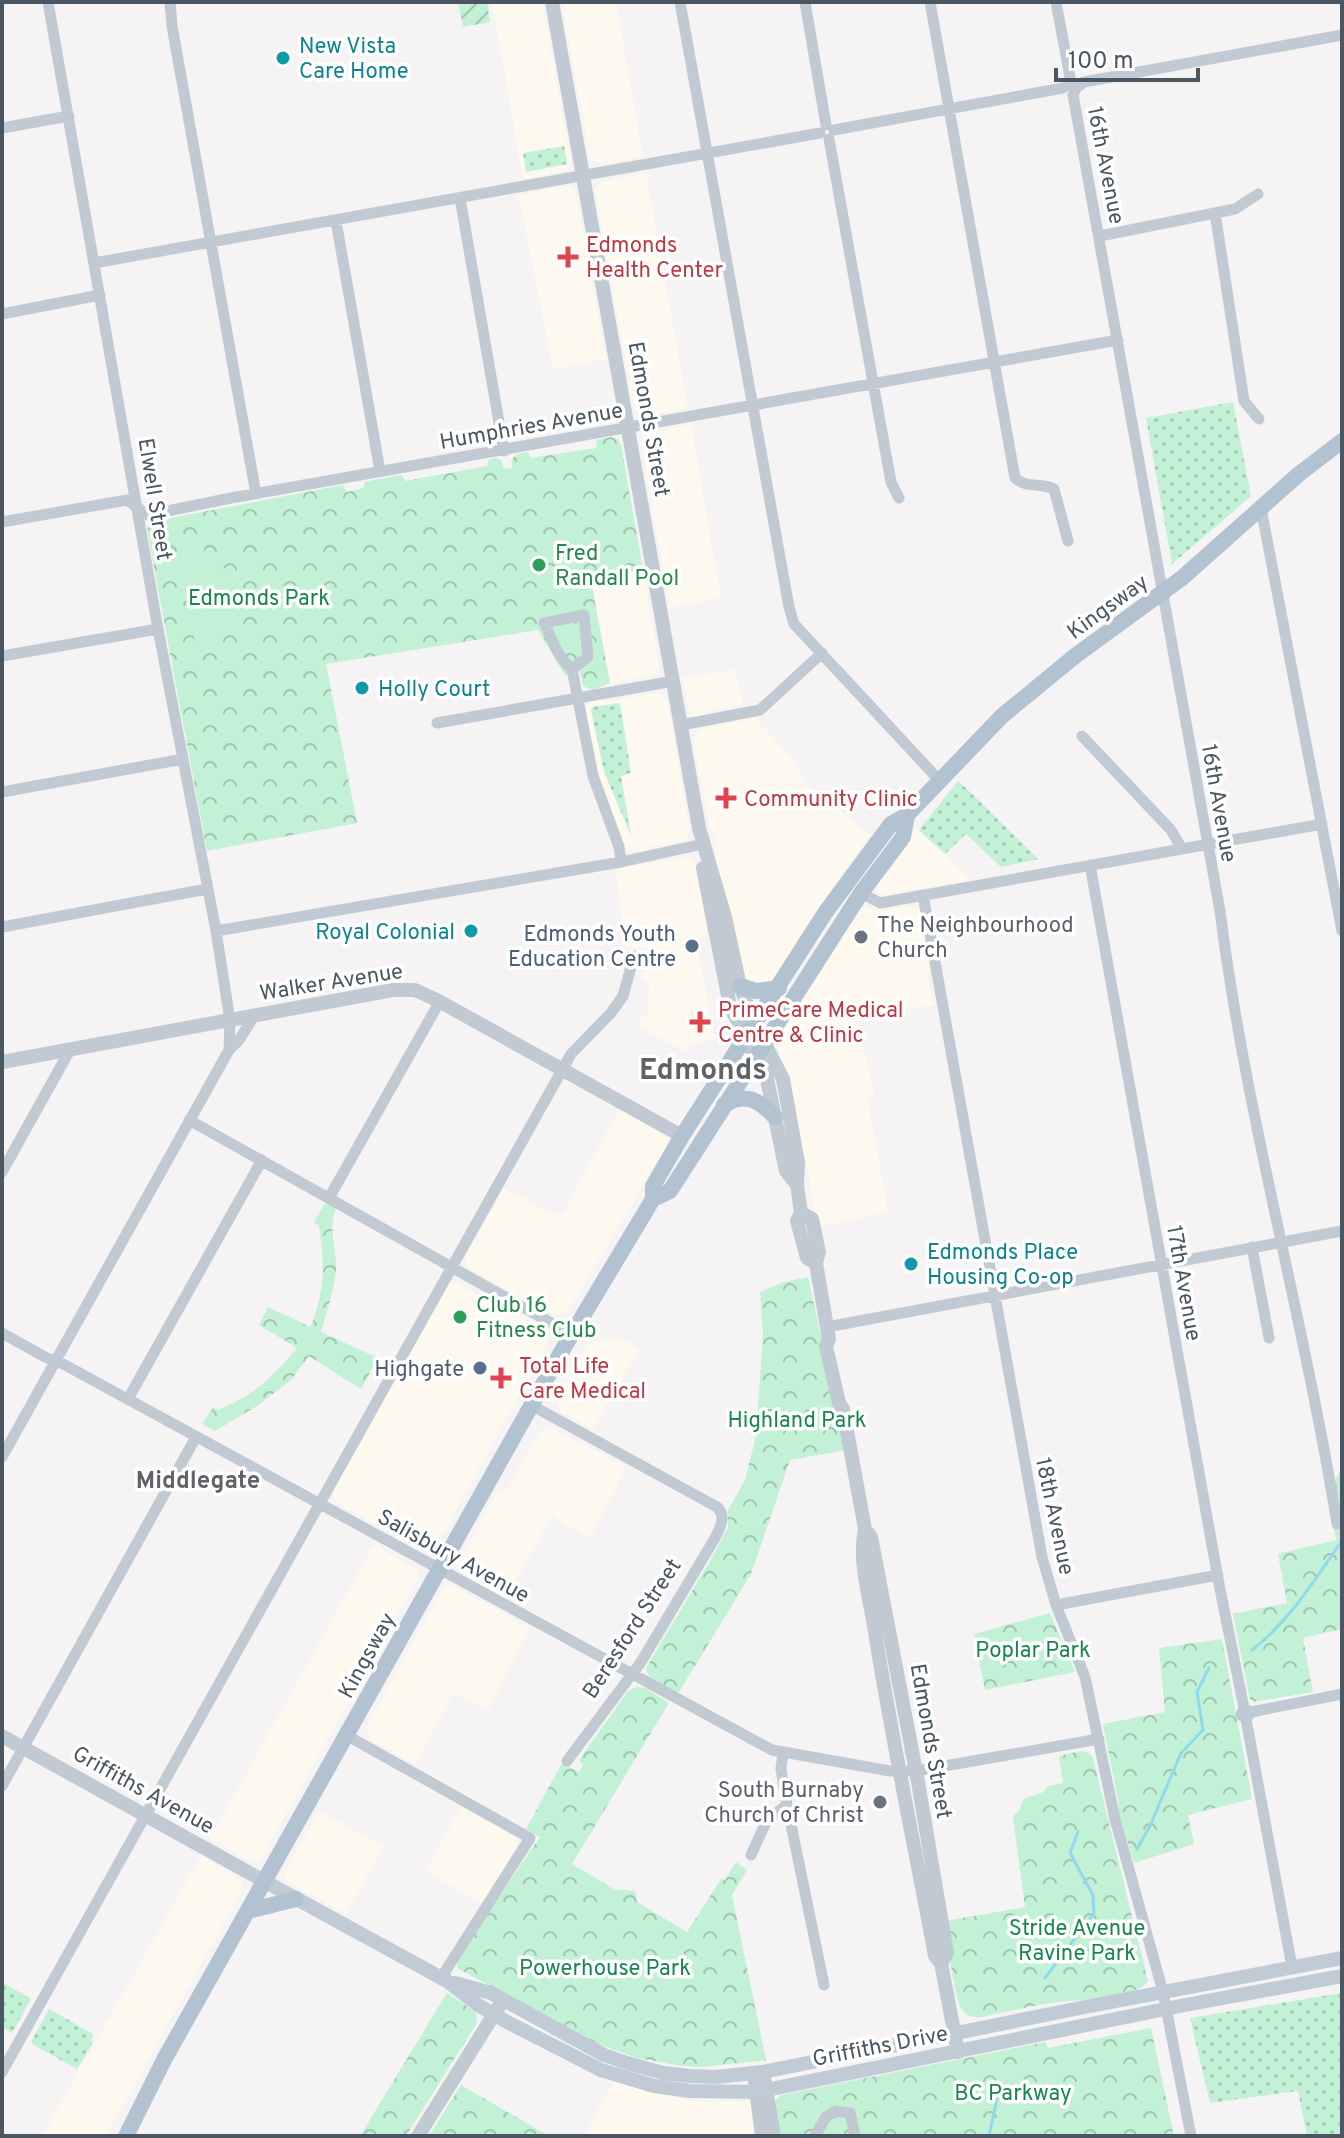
<svg xmlns="http://www.w3.org/2000/svg" width="1344" height="2138" viewBox="0 0 1344 2138" font-family="Overpass,sans-serif">
  <defs>
    <pattern id="grass-dots" width="8" height="8" patternUnits="userSpaceOnUse" patternTransform="scale(2)"><rect width="8" height="8" fill="#c3f1d5"/><path d="M2 2h.1M6 6h.1" fill="none" stroke="#a0c6b0" stroke-width="1.8" stroke-linecap="round"/></pattern>
    <pattern id="forest-crowns" width="20" height="18" patternUnits="userSpaceOnUse" patternTransform="scale(2)"><rect width="20" height="18" fill="#c3f1d5"/><path d="M2 6a3 3 0 1 1 6 0M12 15a3 3 0 1 1 6 0" fill="none" stroke="#a0c6b0"/></pattern>
    <pattern id="garden-furrows" width="10" height="10" patternUnits="userSpaceOnUse" patternTransform="scale(2)"><rect width="10" height="10" fill="#c3f1d5"/><path d="M-1 1l2-2M0 10L10 0M9 11l2-2" fill="none" stroke="#a0c6b0"/></pattern>
  </defs>
  <rect width="100%" height="100%" fill="#f5f3f3"/>
  <path fill="#fdf9ef" d="M492 2H542L571 162 567 171 523 179Z
    M562 2H616L643 157 598 164 590 159Z
    M646 173 688 409 641 416 634 409 595 190 601 182Z
    M568 186 576 193 606 359 553 369 519 195Z
    M691 424 721 598 670 607 640 440 645 434Z
    M643 569 660 671 656 675 610 683 591 581Z
    M735 669 743 704 708 711 703 716 695 718 690 715 682 678Z
    M658 693 667 698 690 832 685 841 651 846 646 850 635 852 625 848 601 785 585 709 591 701 600 699 605 702Z
    M755 718 794 760 806 784 871 835 830 891 772 981 764 987 745 981 714 856 717 844 715 833 709 826 693 739 699 729Z
    M913 826 945 854 971 880 883 895 877 893 876 883Z
    M688 857 695 862 708 935 696 937 715 1040 689 1044 684 1051 640 1027V1018L648 1012 649 981 642 978 648 948 626 947 615 869Z
    M910 906 919 910 921 916 930 971 928 975 932 999 936 1005 857 1017 874 1095 868 1100 888 1212 818 1227 790 1079 775 1041 858 909 866 907 877 911Z
    M619 1110 664 1135 668 1142 667 1147 566 1314 555 1316 467 1267 465 1257 504 1188 555 1215 562 1214Z
    M453 1281 542 1329 548 1335 549 1341 438 1543 427 1549 417 1547 337 1503 332 1493 449 1282Z
    M620 1339 640 1348 593 1430 559 1411 557 1401 588 1343Z
    M549 1427 627 1467 590 1538 552 1516 506 1599 460 1573 457 1565 497 1493 507 1489 540 1431Z
    M374 1545 416 1569 419 1572 418 1577 261 1859 257 1862 250 1861 210 1839Z
    M451 1585 530 1628 488 1710 454 1693 416 1763H412L371 1740 366 1728 443 1589 447 1585Z
    M461 1807 515 1837 519 1843 484 1904 425 1871Z
    M319 1811 383 1847 346 1914 288 1882 285 1878V1872Z
    M201 1856 237 1877 242 1883V1890L106 2136H42Z
    M614 2080 683 2099 701 2102 746 2101 752 2105 756 2136H584Z"/>
  <path fill="url(#grass-dots)" d="M564 146 567 164 526 172 523 153Z
    M1233 402 1251 496 1172 564 1146 418Z
    M620 703 631 773 621 776 631 836 604 772 591 710 592 707Z
    M958 781 969 791 1038 859 1001 867 966 834 945 854 919 830Z
    M2 1982 31 1999 12 2033 2 2027Z
    M1342 1993V2136H1307L1298 2091 1210 2103 1190 2018Z
    M49 2009 93 2034 91 2046 77 2069 32 2044V2040Z"/>
  <path fill="url(#forest-crowns)" d="M611 437 618 439 621 445 643 569 591 581 610 683 592 690 583 686 580 671 565 675 538 630 326 664 357 823 207 851 147 530 150 522 343 485 347 492 364 488V482L401 475 405 481 487 466 488 460 495 458 501 460 504 469 512 468V459L517 454 528 452 531 458 596 448 597 440Z
    M327 1199 338 1205C326 1228 337 1245 336 1269 334 1291 327 1311 321 1332L378 1358 361 1389 309 1356 291 1380 257 1406 215 1431 202 1424 213 1407 218 1410C254 1395 272 1378 297 1348L259 1325 268 1307 311 1327C325 1286 325 1268 319 1226L314 1223Z
    M808 1277 846 1450 790 1460 751 1574 679 1692C666 1690 648 1682 646 1668L713 1556 728 1527V1510L745 1480 756 1436 763 1334 760 1292 781 1283Z
    M1342 1468V1629L1303 1638 1313 1692 1253 1702 1250 1699 1233 1614 1287 1603 1278 1554 1336 1540 1333 1524 1341 1522 1335 1480Z
    M1050 1613 1075 1672 985 1690 974 1634Z
    M1222 1639 1252 1799 1188 1815 1194 1844 1134 1863 1118 1810 1119 1805 1103 1724 1165 1712 1159 1648Z
    M637 1687 645 1688 669 1703 572 1864 614 1889 635 1891 637 1902 687 1932 721 1879 725 1880 736 1862 747 1870 732 1895 766 2060 703 2067 682 2066 638 2058 592 2042 457 1968 458 1957 540 1837 526 1829 562 1763 579 1772 583 1765 580 1761 581 1757 628 1691Z
    M1080 1751 1087 1752 1093 1758 1148 1981C1135 2001 1067 1999 1044 2004 1023 2008 1002 2013 981 2017 973 2017 968 2017 963 2011 953 1999 948 1939 945 1921L1025 1907 1013 1817 1020 1809 1023 1799 1044 1792 1048 1786 1063 1783 1059 1756Z
    M447 1993 476 2012 477 2023 406 2136H360Z
    M1151 2028 1174 2136H778L774 2102 781 2095 1045 2042 1048 2048Z
    M461 2085 549 2136H429Z"/>
  <path fill="url(#garden-furrows)" d="M458 2H487L490 22 463 27Z"/>
  <path fill="#c3f1d5" d="M203 543 208 571H210L207 554 219 552 221 569 234 567 242 611 216 616 220 643 196 648 183 576 195 573 183 574 179 547Z"/>
  <g fill="none" stroke-linecap="round" stroke-linejoin="round">
    <path stroke="#90daee" stroke-width="3" d="M1252 1650C1290 1621 1314 1580 1342 1541
      M1137 1849 1150 1826 1181 1753 1203 1730 1197 1692 1209 1668
      M1045 1978 1094 1913 1093 1895 1070 1853 1078 1832
      M989 2136 997 2099"/>
    <path stroke="#c1cad2" stroke-width="11" d="M170 2 172 26 256 494
      M680 2 789 607 794 624 939 780
      M805 2 826 125
      M930 2 1015 478C1027 489 1041 482 1054 489L1068 541
      M2 128 69 116
      M834 130 1063 88 1069 83 1070 77 1056 2
      M829 139 891 482 899 498
      M460 198 504 451
      M1215 213 1244 401 1259 419
      M336 221 380 471
      M1100 236 1235 209 1258 194
      M94 263 820 133
      M2 314 100 295
      M1261 508 1342 931
      M2 522 127 500 148 515 231 498 1118 340
      M2 656 158 629
      M572 669 588 657 584 615 544 623C552 638 558 659 572 669L593 776 619 847 621 862
      M437 723 674 681
      M681 725 760 710 822 653
      M1082 736 1171 830 1182 849
      M2 792 183 759
      M1090 865 1219 1584 1244 1708
      M861 893 880 903 1322 824
      M923 895 1042 1557 1056 1605 1085 1677 1115 1819 1163 1992 1191 2136
      M2 927 207 889
      M216 931 621 862 703 844
      M229 1050 239 1040 254 1016
      M189 1120 571 1334
      M2 1172 70 1050
      M329 1198 440 1001
      M1252 1247 1269 1338
      M827 1327 1342 1231
      M2 1333 45 1357 65 1365 772 1750 890 1771H916L1099 1739
      M128 1399 262 1160
      M531 1405 717 1507C727 1517 720 1527 715 1538L641 1662 567 1761
      M2 1457 229 1050 230 1020 216 931 158 629 48 2
      M1337 1524C1304 1318 1246 1117 1220 911L1073 95 1076 88 1084 82 1342 35
      M1056 1605 1218 1575
      M1251 1712 1246 1719 1241 1715 1244 1708 1251 1712 1342 1694
      M1246 1719 1292 1967
      M346 1735 530 1838 441 1978
      M783 1752 781 1769 787 1805 824 1985
      M2 1786 196 1437
      M751 1855 767 1820 787 1805
      M2 2072 571 1054 611 1013 623 996 634 956
      M815 2136 826 2117 836 2111 850 2113 855 2136"/>
    <path stroke="#c1cad2" stroke-width="14" d="M552 2 699 828 725 917 740 986 755 1025 783 1079 798 1163 797 1185 801 1213 797 1221 807 1258 816 1263
      M703 868 730 1006 767 1079 786 1171 797 1185
      M2 1062 393 990H415L437 1000 682 1136
      M801 1213 812 1219 819 1252 816 1263 829 1339 826 1346 839 1403 843 1409 865 1529C858 1561 870 1599 875 1632 892 1740 915 1848 935 1956L941 1963 958 2052
      M868 1533 871 1537 918 1782 947 1953 941 1963
      M2 1736 264 1881
      M763 2072 774 2136
      M754 2073 762 2136
      M418 2136 503 2000"/>
    <path stroke="#c1cbd6" stroke-width="14" d="M264 1881 447 1981 478 2005 507 2022 601 2070 654 2086 690 2091 756 2092 1180 2006 1342 1976
      M455 1983 491 1993 604 2055 627 2063 663 2073 690 2076 716 2077 763 2072 1085 2007 1342 1958"/>
    <path stroke="#b3c2d1" stroke-width="16" d="M740 986 756 991 779 988
      M724 1105C746 1092 759 1100 775 1117
      M653 1199 670 1191 861 893 903 837 907 815
      M248 1911 296 1899
      M126 2136 165 2058 563 1349 653 1199V1186L682 1136 825 913 891 824 907 815 1002 716 1075 656 1182 578 1299 474 1342 441"/>
  </g>
  <g fill="#0f9aa8" stroke="#fff" stroke-width="3">
    <circle cx="283" cy="58" r="8"/>
    <circle cx="362" cy="688" r="8"/>
    <circle cx="471" cy="931" r="8"/>
    <circle cx="911" cy="1264" r="8"/>
  </g>
  <g fill="#e0444e" stroke="#fff" stroke-width="3">
    <path d="M564 245h8v8h8v8h-8v8h-8v-8h-8v-8h8z"/>
    <path d="M722 786h8v8h8v8h-8v8h-8v-8h-8v-8h8z"/>
    <path d="M696 1010h8v8h8v8h-8v8h-8v-8h-8v-8h8z"/>
    <path d="M497 1366h8v8h8v8h-8v8h-8v-8h-8v-8h8z"/>
  </g>
  <g fill="#2e9e5b" stroke="#fff" stroke-width="3">
    <circle cx="539" cy="565" r="8"/>
    <circle cx="460" cy="1317" r="8"/>
  </g>
  <g fill="#6b7280" stroke="#fff" stroke-width="3">
    <circle cx="861" cy="937" r="8"/>
    <circle cx="880" cy="1802" r="8"/>
  </g>
  <g fill="#5c6f8a" stroke="#fff" stroke-width="3">
    <circle cx="692" cy="946" r="8"/>
    <circle cx="480" cy="1368" r="8"/>
  </g>
  <g text-anchor="middle" stroke-width="7" stroke-linejoin="round" paint-order="stroke">
    <g font-size="22" fill="#0d838f" stroke="#fff" text-anchor="start">
      <text x="299" y="53">New Vista<tspan x="299" dy="25">Care Home</tspan></text>
      <text x="378" y="696">Holly Court</text>
      <text x="455" y="939" text-anchor="end">Royal Colonial</text>
      <text x="927" y="1259">Edmonds Place<tspan x="927" dy="25">Housing Co-op</tspan></text>
    </g>
    <g font-size="22" fill="#4a5661" stroke="#fff">
      <text transform="translate(1107 165) rotate(79)" y="8">16th Avenue</text>
      <text transform="translate(650 419) rotate(80)" y="8">Edmonds Street</text>
      <text transform="translate(531 425) rotate(-10)" y="8">Humphries Avenue</text>
      <text transform="translate(156 499) rotate(81)" y="8">Elwell Street</text>
      <text transform="translate(1107 606) rotate(-36)" y="8">Kingsway</text>
      <text transform="translate(1220 803) rotate(80)" y="8">16th Avenue</text>
      <text transform="translate(331 981) rotate(-9)" y="8">Walker Avenue</text>
      <text transform="translate(1185 1283) rotate(80)" y="8">17th Avenue</text>
      <text transform="translate(1056 1516) rotate(78)" y="8">18th Avenue</text>
      <text transform="translate(454 1555) rotate(29)" y="8">Salisbury Avenue</text>
      <text transform="translate(631 1628) rotate(-57)" y="8">Beresford Street</text>
      <text transform="translate(366 1655) rotate(-61)" y="8">Kingsway</text>
      <text transform="translate(932 1741) rotate(80)" y="8">Edmonds Street</text>
      <text transform="translate(144 1789) rotate(29)" y="8">Griffiths Avenue</text>
      <text transform="translate(880 2045) rotate(-11)" y="8">Griffiths Drive</text>
    </g>
    <g font-size="22" fill="#be3a42" stroke="#fff" text-anchor="start">
      <text x="586" y="252">Edmonds<tspan x="586" dy="25">Health Center</tspan></text>
      <text x="744" y="806">Community Clinic</text>
      <text x="718" y="1017">PrimeCare Medical<tspan x="718" dy="25">Centre &amp; Clinic</tspan></text>
      <text x="519" y="1373">Total Life<tspan x="519" dy="25">Care Medical</tspan></text>
    </g>
    <g font-size="22" fill="#27864d" stroke="#fff" text-anchor="start">
      <text x="555" y="560">Fred<tspan x="555" dy="25">Randall Pool</tspan></text>
      <text x="476" y="1312">Club 16<tspan x="476" dy="25">Fitness Club</tspan></text>
    </g>
    <g font-size="22" fill="#17864f" stroke="#fff">
      <text x="259" y="605">Edmonds Park</text>
      <text x="797" y="1427">Highland Park</text>
      <text x="1033" y="1657">Poplar Park</text>
      <text x="1077" y="1935">Stride Avenue<tspan x="1077" dy="25">Ravine Park</tspan></text>
      <text x="605" y="1975">Powerhouse Park</text>
      <text x="1013" y="2100">BC Parkway</text>
    </g>
    <g font-size="22" fill="#5b616d" stroke="#fff" text-anchor="start">
      <text x="877" y="932">The Neighbourhood<tspan x="877" dy="25">Church</tspan></text>
      <text x="864" y="1797" text-anchor="end">South Burnaby<tspan x="864" dy="25">Church of Christ</tspan></text>
    </g>
    <g font-size="22" fill="#4e5e75" stroke="#fff" text-anchor="end">
      <text x="676" y="941">Edmonds Youth<tspan x="676" dy="25">Education Centre</tspan></text>
      <text x="464" y="1376">Highgate</text>
    </g>
    <g font-size="24" font-weight="bold" fill="#5f6368" stroke="#fff">
      <text x="198" y="1488">Middlegate</text>
    </g>
    <g font-size="30" font-weight="bold" fill="#5f6368" stroke="#fff">
      <text x="703" y="1079">Edmonds</text>
    </g>
  </g>
  <rect width="1344" height="2138" fill="none" stroke="#4a5661" stroke-width="8"/>
  <path d="M1056 68v12h142v-12" fill="none" stroke="#4a5661" stroke-width="4"/>
  <text x="1068" y="68" font-size="24" fill="#4a5661" stroke="#ffffff" stroke-width="6" paint-order="stroke">100 m</text>
</svg>
